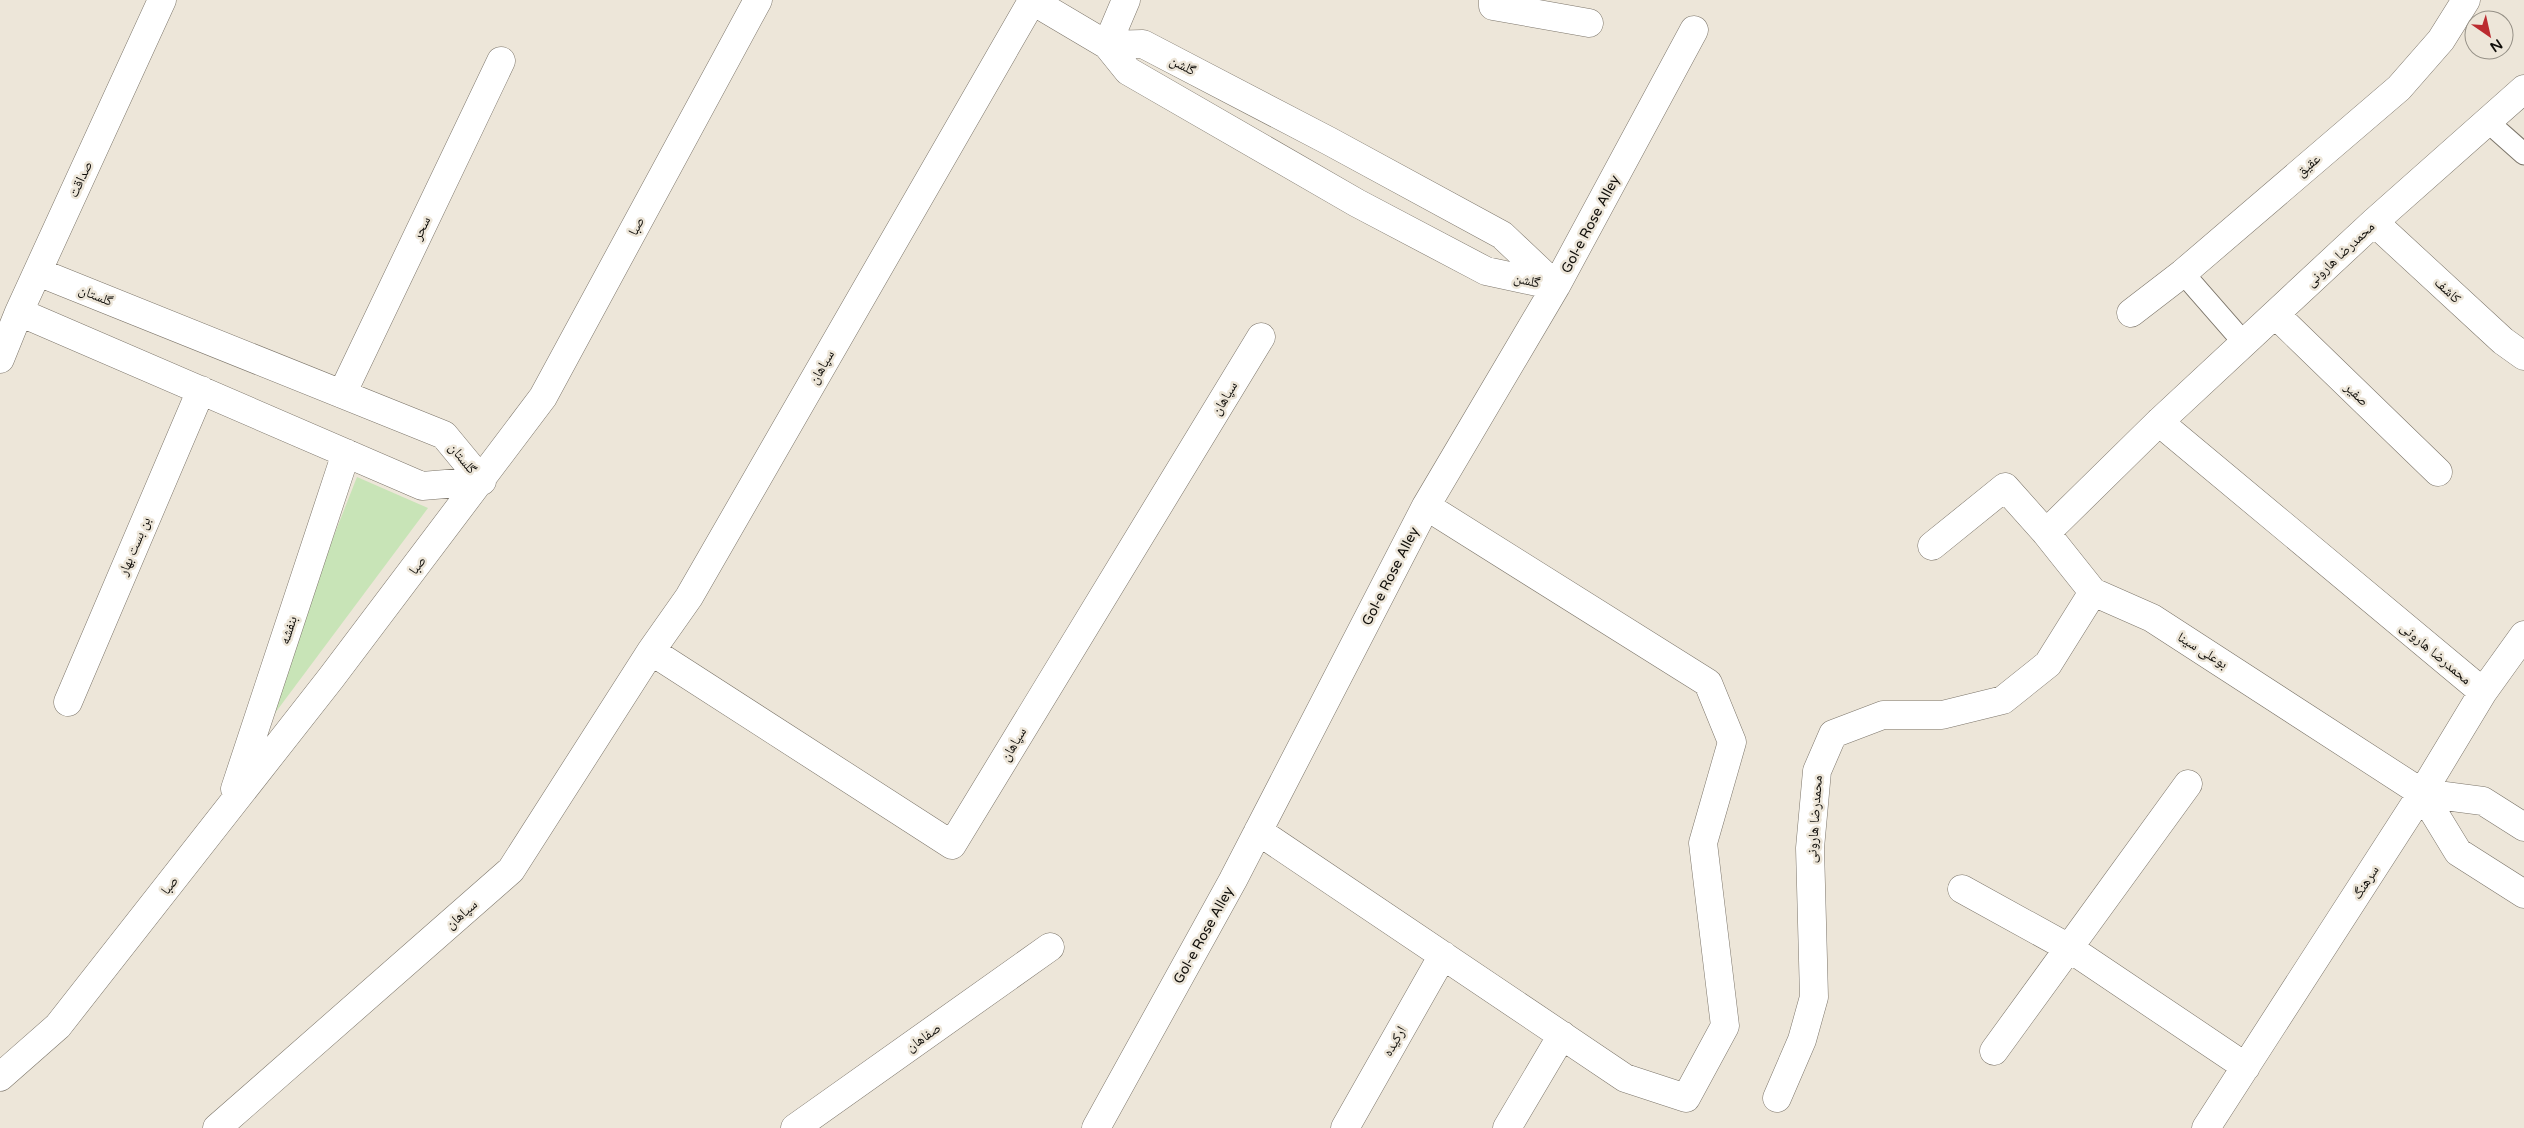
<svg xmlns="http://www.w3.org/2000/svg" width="2524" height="1128" viewBox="0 0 2524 1128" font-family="'Varela Round','Noto Naskh Arabic',sans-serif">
  <rect width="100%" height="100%" fill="#ede6d9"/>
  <path fill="#c8e4b7" d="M357 477 428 508 252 744Z"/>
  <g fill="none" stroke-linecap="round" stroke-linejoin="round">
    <defs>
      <path id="service" d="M2488 122 2524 154
        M2183 273 2245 344"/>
      <path id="minor" d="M1031 0 1107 45 1126 0
        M1493 0V6L1589 23
        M1143 44 1329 141 1502 235 1556 286 1486 271 1357 203 1128 71 1107 45Z
        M2374 222 2503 341 2524 356
        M38 272 444 435 482 481
        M19 312 422 486 482 481
        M2131 313 2183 273 2399 88 2441 40 2466 0
        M2276 315 2438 472
        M0 359 19 312 162 0
        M342 394 501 61
        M2159 422 2483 692
        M2046 533 2159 422 2374 222 2524 89
        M1932 546 2005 487 2046 533 2093 592 2152 618 2422 793 2483 801 2524 827
        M651 651 952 845 1261 337
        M68 702 201 390
        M235 789 346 453
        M2422 793 2458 852 2524 894
        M1258 831 1625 1078 1686 1098 1725 1026 1703 843 1732 742 1708 683 1426 506
        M1962 889 2069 948 2246 1067
        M1994 1051 2188 784
        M0 1077 58 1026 331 678 543 397 758 0
        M1777 1098 1802 1040 1814 997 1810 848 1817 771 1833 734 1883 715H1942L2003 700 2048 664 2093 592
        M217 1128 511 870 651 651 689 597 1032 1
        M795 1128 1050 947
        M1096 1128 1233 880 1426 506 1556 286 1694 30
        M1345 1128 1443 955
        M1507 1128 1562 1035
        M2206 1128 2422 793 2483 692 2524 635"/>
    </defs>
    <use href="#service" stroke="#7c756a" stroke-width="23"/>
    <use href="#minor" stroke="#7c756a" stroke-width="29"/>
    <use href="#service" stroke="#fff" stroke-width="21"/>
    <use href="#minor" stroke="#fff" stroke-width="28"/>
  </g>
  <g text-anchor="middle" stroke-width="5" stroke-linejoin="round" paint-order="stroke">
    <g font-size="14" fill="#100e0a" stroke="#ede6d9">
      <text transform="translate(1183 65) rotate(27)" y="5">گلشن</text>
      <text transform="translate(2308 165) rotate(-41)" y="5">عقیق</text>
      <text transform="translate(80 179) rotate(-65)" y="5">صداقت</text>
      <text transform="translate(1590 224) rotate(-62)" y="5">Gol-e Rose Alley</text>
      <text transform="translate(636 226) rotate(-62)" y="5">صبا</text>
      <text transform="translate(421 228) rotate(-65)" y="5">سحر</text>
      <text transform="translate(2340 254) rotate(-43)" y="5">محمدرضا هارونی</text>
      <text transform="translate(1527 280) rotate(12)" y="5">گلشن</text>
      <text transform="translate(2448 290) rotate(43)" y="5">کاشف</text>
      <text transform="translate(96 295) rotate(22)" y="5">گلستان</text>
      <text transform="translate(821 367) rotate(-60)" y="5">سپاهان</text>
      <text transform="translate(2357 394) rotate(44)" y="5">صفیر</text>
      <text transform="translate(1224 398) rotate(-59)" y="5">سپاهان</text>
      <text transform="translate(463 458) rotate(51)" y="5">گلستان</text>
      <text transform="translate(134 546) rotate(-67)" y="5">بن بست بهار</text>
      <text transform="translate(417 565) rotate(-53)" y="5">صبا</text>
      <text transform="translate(1390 576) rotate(-63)" y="5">Gol-e Rose Alley</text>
      <text transform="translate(288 630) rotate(-72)" y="5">بنفشه</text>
      <text transform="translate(2203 650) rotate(32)" y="5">بوعلی سینا</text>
      <text transform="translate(2436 653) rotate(40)" y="5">محمدرضا هارونی</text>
      <text transform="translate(1013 744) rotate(-59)" y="5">سپاهان</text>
      <text transform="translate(1814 819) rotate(-86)" y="5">محمدرضا هارونی</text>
      <text transform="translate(2365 882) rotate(-57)" y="5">سرهنگ</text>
      <text transform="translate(169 885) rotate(-52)" y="5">صبا</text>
      <text transform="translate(461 914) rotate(-41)" y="5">سپاهان</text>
      <text transform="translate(1203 935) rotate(-61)" y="5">Gol-e Rose Alley</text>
      <text transform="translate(923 1037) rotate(-35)" y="5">صفاهان</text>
      <text transform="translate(1394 1041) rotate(-60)" y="5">ارکیده</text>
    </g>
  </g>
  <g transform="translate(2489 35) rotate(146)"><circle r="24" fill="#ede6d9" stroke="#959086"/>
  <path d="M0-4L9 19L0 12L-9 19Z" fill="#bb2b30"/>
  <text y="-8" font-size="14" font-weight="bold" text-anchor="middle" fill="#100e0a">N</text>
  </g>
</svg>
